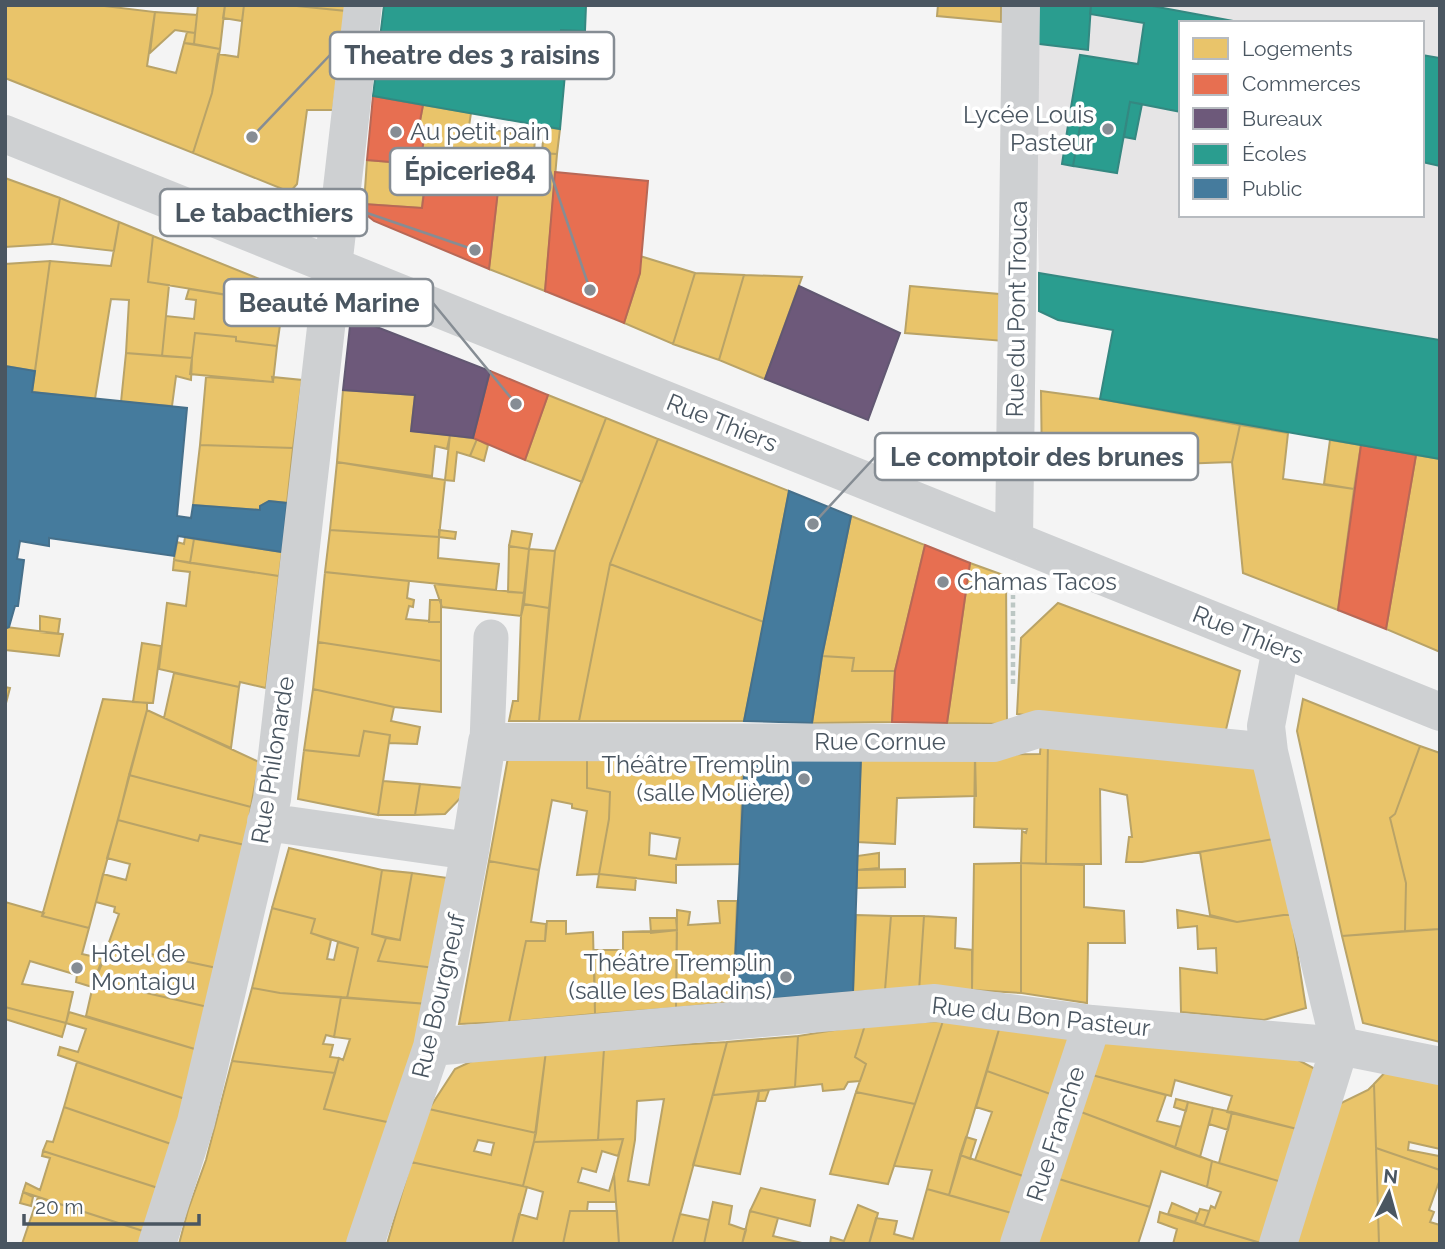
<svg xmlns="http://www.w3.org/2000/svg" width="1445" height="1249" viewBox="0 0 1445 1249" font-family="Raleway,sans-serif">
  <rect width="100%" height="100%" fill="#f4f4f4"/>
  <path fill="#e6e5e6" fill-rule="evenodd" d="M1032 5H1440V340L1039 273ZM1181 23H1422V215H1181Z"/>
  <path fill="#e9c46a" stroke="#b9a367" stroke-width="2" fill-rule="evenodd" d="M5 5H96L155 12 147 66 176 73 184 43 220 49 212 93 193 153 5 78Z
    M198 5H225L220 49 194 44Z
    M225 5H244L242 21 223 18Z
    M244 5H287L346 11 333 110H307L297 184 290 192 193 153 212 93 218 54 238 57Z
    M287 5H347L346 11Z
    M938 5H1001V22L937 16Z
    M155 12 197 15 195 33 175 30 150 53Z
    M187 32 195 33 194 44 184 43Z
    M423 105 471 113 469 126 535 137 533 169 429 154 426 165 402 163 404 156 412 157 413 149 422 151 426 126H419Z
    M544 127 560 129 557 154 542 153Z
    M535 153 557 154 545 291 489 269 501 164 533 169Z
    M367 160 426 165 422 208 364 204Z
    M5 178 60 198 52 244 5 247Z
    M60 198 119 222 114 251 52 244Z
    M119 222 153 236 148 282 169 285 162 356 126 353 129 300 111 299 95 399 32 392 50 261 111 266Z
    M153 236 284 289 283 304 148 282Z
    M640 256 695 273 673 344 624 323 640 273Z
    M50 261 35 371 5 366V264Z
    M695 273 744 275 719 360 673 344Z
    M744 275 802 277 765 379 719 360Z
    M910 286 999 294 1004 341 905 333Z
    M189 289 283 304 277 346 236 341V337L195 333 192 358 162 356 166 316 194 319 196 300 186 299Z
    M195 333 236 337V341L277 346 273 382 190 374Z
    M126 353 192 358 191 380 176 376 172 406 121 402Z
    M206 377 273 382 272 377 302 380 293 448 200 445Z
    M343 390 415 395 411 431 450 435 447 449 435 446 432 476 337 462Z
    M1041 391 1100 399 1240 425 1232 462 1042 469Z
    M548 395 606 418 582 482 525 460Z
    M606 418 658 439 610 564 579 721H539L555 551Z
    M1240 425 1288 433 1283 479 1354 489 1338 610 1243 573 1232 462Z
    M450 435 477 439 470 456 457 452 454 481 445 480Z
    M477 439 488 445 484 461 470 456Z
    M658 439 789 491 764 622 610 564Z
    M1330 440 1361 445 1354 489 1324 484Z
    M200 445 293 448 287 503 269 501 260 506V510L193 505Z
    M1416 455 1440 459V652L1386 629Z
    M337 462 445 480 439 537 330 530Z
    M851 516 925 545 895 671H852L854 658 822 656Z
    M330 530 439 537 438 558 499 564 496 590 325 572Z
    M439 530 456 532 455 539 439 537Z
    M512 531 532 534 529 549 509 546Z
    M185 537 194 539 190 563 174 560 177 542 184 544Z
    M194 539 282 552 279 576 190 563Z
    M509 546 529 549 524 593 508 592Z
    M529 549 555 551 549 608 524 604Z
    M174 560 279 576 266 688 240 682 239 687 159 669 167 603 186 606 190 572 173 570Z
    M970 563 1006 576 1007 724 947 723Z
    M610 564 764 622 744 721H579Z
    M325 572 409 581 407 598 414 600 413 607 409 606 406 619 441 622V661L318 642Z
    M434 584 524 593 521 616 442 607Z
    M430 600H441V622H429Z
    M1058 603 1240 671 1224 738 1017 714 1021 638Z
    M524 604 549 608 539 721H509L513 701H518L521 616Z
    M40 616 60 619 58 634 40 632Z
    M6 627 63 634 59 656 6 650Z
    M318 642 441 661V712L394 707 313 689Z
    M142 643 161 646 153 703 133 702Z
    M822 656 854 658 852 671H895L892 722 812 723Z
    M174 673 239 687 231 748 164 718Z
    M5 687 10 688 5 707Z
    M313 689 394 707 391 721 420 727 417 744 389 743 390 735 364 731 359 756 304 750Z
    M103 699 147 703V710L89 928 42 916Z
    M1303 699 1420 746 1395 814 1390 818 1406 883 1405 931 1342 936 1297 731Z
    M147 710 259 762 251 807 129 775Z
    M364 731 390 735 378 815 298 799 304 750 359 756Z
    M1041 740 1048 742 1046 864 1021 863 1022 831 1026 833 1027 829 974 827 975 755 1040 754Z
    M1048 742 1267 765 1279 838 1142 862H1126L1129 837H1132L1127 795 1100 789 1101 864H1046Z
    M1420 746 1440 753V929L1405 931 1406 883 1390 818 1395 814Z
    M509 752 587 755V788L610 792 609 819 599 874 577 875 587 811 572 808V804L552 800 539 870 489 861Z
    M587 755 743 759 740 864 676 865V883L599 874 609 819 610 792 587 788ZM650 833 680 838 676 859 649 855Z
    M975 755 976 796 897 798 895 844 857 842 861 757Z
    M129 775 251 807 245 845 200 835 198 841 118 820Z
    M383 781 420 784 415 815H378Z
    M420 784 464 788H470L445 814 415 815Z
    M118 820 198 841 200 835 245 845 217 968 108 945 119 914 114 912 115 907 96 902 103 874 126 880 130 864 107 858Z
    M1279 838 1291 914 1237 922 1210 915 1200 852Z
    M289 848 382 870 372 934 386 938 378 961 435 968 427 1004 347 998 358 948 311 933 315 919 272 908Z
    M879 853V868L857 870V856Z
    M489 861 539 870 531 922 546 924 545 941H526L509 1022 459 1024Z
    M1021 863V993L972 990 974 864Z
    M1021 863 1084 865V907L1124 911 1125 943H1088L1087 1003 1021 993Z
    M905 869V887L857 888V870Z
    M382 870 412 873 400 940 372 934Z
    M412 873 455 879 435 968 378 961 386 938 400 940Z
    M599 874 636 878 635 890 597 887Z
    M718 901H737L733 1002 676 1008 677 910 690 912 688 925 720 923Z
    M5 902 44 913 42 916 89 928 82 954 104 959 92 987 76 982 77 975 30 961 22 984 73 992 66 1023 5 1007Z
    M272 908 315 919 311 933 331 940 327 959 334 960 338 942 358 948 347 998 280 993 252 988Z
    M1177 910 1237 922 1291 914 1306 1008 1264 1020 1181 1012 1180 968 1217 973 1216 948 1198 949 1197 926 1178 928Z
    M856 915 891 916 885 990 853 992Z
    M891 916H924L919 991 885 990Z
    M924 916 956 918 955 948 972 950V990L919 991Z
    M650 918H676L677 930 651 933Z
    M547 921H566V934L593 932 595 1014 509 1022 526 941H545Z
    M1440 929V1042L1363 1023 1342 936Z
    M677 930 676 1008 595 1014 594 950H623V932Z
    M108 945 217 968 208 1007 94 981Z
    M94 981 208 1007 198 1050 86 1016Z
    M252 988 280 993 341 997 334 1037 326 1035 323 1044 333 1045 330 1057 339 1058 335 1073 232 1061Z
    M341 997 427 1004 392 1123 324 1109 339 1058 343 1060 350 1039 334 1037Z
    M5 1007 66 1023 62 1037 5 1019Z
    M69 1012 198 1050 185 1099 58 1055 60 1047 78 1052 86 1029 66 1023Z
    M943 1021 915 1104 856 1092 866 1064 855 1057 865 1025Z
    M943 1021 1000 1026 949 1195 927 1189 932 1170 894 1166Z
    M865 1025 855 1057 866 1064 860 1081 848 1082 844 1089 823 1091 822 1084 795 1087 798 1036Z
    M1000 1026 1073 1037 1053 1095 987 1071Z
    M798 1036 795 1087 713 1095 727 1042Z
    M1106 1039 1287 1054 1319 1071 1301 1130 1227 1112 1232 1096 1175 1080 1171 1096 1092 1075Z
    M727 1042 672 1244H619L614 1174 623 1139 598 1140 604 1049ZM664 1099 649 1185 628 1181 635 1140 637 1101Z
    M604 1049 598 1140 534 1142 546 1051Z
    M546 1051 536 1133 429 1109 455 1069 485 1055Z
    M232 1061 335 1073 324 1109 392 1123 356 1244H179L188 1210 206 1160Z
    M77 1062 185 1099 171 1144 64 1107Z
    M1392 1065 1440 1076V1149L1409 1142 1408 1150 1439 1156 1440 1152V1170L1376 1148 1374 1084Z
    M987 1071 1053 1095 1026 1177 975 1160 992 1112 976 1107Z
    M1092 1075 1166 1095 1157 1121 1181 1127 1175 1148 1081 1112Z
    M1374 1084 1379 1243 1291 1244 1333 1107 1368 1090Z
    M769 1090 765 1101H758L759 1091Z
    M759 1091 740 1174 693 1165 713 1095Z
    M856 1092 915 1104 888 1184 830 1174Z
    M1176 1099 1188 1102 1186 1111 1174 1107Z
    M1188 1102 1213 1108 1200 1157 1175 1148Z
    M64 1107 171 1144 158 1188 43 1151 47 1141 53 1142Z
    M1213 1108 1232 1112 1228 1130 1209 1124Z
    M429 1109 536 1133 523 1186 411 1162ZM478 1140 494 1143 491 1155 474 1151Z
    M1081 1112 1212 1161 1207 1187 1161 1171 1150 1207 1059 1179Z
    M1232 1112 1301 1130 1285 1183 1219 1163Z
    M966 1137 976 1140 970 1159 960 1155Z
    M623 1139 618 1156 602 1151 596 1172 582 1168 578 1182 609 1191 614 1174 616 1202H588L587 1211H570L563 1244H512L519 1214 537 1219 543 1192 523 1186 534 1142Z
    M1376 1148 1440 1170V1179L1429 1210 1434 1212 1430 1222 1440 1225V1244H1379Z
    M43 1151 158 1188 143 1231 23 1192 26 1183 40 1190 50 1158 42 1156Z
    M960 1155 1026 1177 1015 1214 949 1195Z
    M1212 1161 1285 1183 1264 1244 1204 1226 1211 1206 1215 1208 1221 1192 1207 1187Z
    M411 1162 527 1187 512 1244H387Z
    M1059 1179 1150 1207 1138 1244H1036Z
    M761 1188 815 1200 810 1226 750 1211Z
    M927 1189 1015 1214 1005 1244H869L876 1218 897 1221 894 1234 913 1239Z
    M23 1192 33 1197 31 1206 20 1203Z
    M38 1197 143 1231 139 1244H22Z
    M713 1202 732 1206 729 1224 746 1230 742 1244H704Z
    M1172 1203 1198 1214 1195 1222 1168 1214Z
    M858 1205 878 1213 869 1244H830L831 1237 844 1241Z
    M1200 1209 1209 1211 1204 1226 1195 1222Z
    M570 1211H617L619 1244H563Z
    M750 1211 778 1218 773 1236 806 1244H742Z
    M1160 1212 1204 1226 1257 1242V1244H1173L1177 1229 1158 1222Z
    M680 1214 709 1220 704 1244H672Z"/>
  <path fill="#e76f51" stroke="#b86856" stroke-width="2" d="M373 96 423 105 419 126H426L422 151 413 149 412 157 404 156 402 163 367 160Z
    M429 154 501 164 489 269 374 221 364 213V204L422 208Z
    M555 172 648 181 640 273 624 323 545 291Z
    M490 371 548 395 525 460 473 438Z
    M1361 445 1416 455 1386 629 1338 610Z
    M925 545 970 563 947 723 892 722 895 671Z"/>
  <path fill="#6d597a" stroke="#625872" stroke-width="2" d="M799 286 900 333 868 420 765 379Z
    M351 317 490 371 473 438 411 431 415 395 343 390Z"/>
  <path fill="#2a9d8f" stroke="#348881" stroke-width="2" d="M384 5H586L585 31 561 30 560 51 567 52 560 129 373 96Z
    M1032 5H1091L1088 50 1032 43Z
    M1091 5H1147L1244 23H1181V112L1130 102 1117 173 1073 166 1081 121 1069 119 1080 55 1138 64 1144 23 1090 14Z
    M1422 55 1440 58V166L1422 162Z
    M1130 102 1142 104 1135 139 1124 137Z
    M1069 119 1081 121 1073 166 1062 164Z
    M1039 273 1440 340V459L1100 399 1113 330 1058 320 1039 311Z"/>
  <path fill="#457b9d" stroke="#46708b" stroke-width="2" d="M5 366 35 371 32 392 187 408 177 516 191 518 193 505 260 510V506L269 501 287 503 282 552 178 536 174 556 49 538V546L20 541 17 559 24 560 18 606H15L9 627 5 629Z
    M789 491 851 516 822 656 812 723 744 721Z
    M745 757H861L853 992 733 1002Z"/>
  <g fill="none" stroke-linecap="round" stroke-linejoin="round">
    <path stroke="#bcc7c4" stroke-width="4.5" stroke-dasharray="5 3.5" stroke-linecap="butt" d="M1013 684V595"/>
    <path stroke="#ced0d2" stroke-width="35" d="M487 742 491 637"/>
    <path stroke="#ced0d2" stroke-width="38" d="M5 134 1440 712
      M1014 540 1021 5
      M1281 648 1266 726 1269 752 1340 1046
      M266 822 470 851
      M432 1047 935 1003 1092 1024 1340 1046 1440 1066
      M157 1244 196 1122 272 799 363 5
      M365 1244 432 1047 470 851 487 742 994 743 1038 729 1269 752
      M1019 1244 1092 1024
      M1278 1244 1340 1046"/>
  </g>
  <g fill="#868d94" stroke="#fff" stroke-width="2.5">
    <circle cx="1108" cy="129" r="7"/>
    <circle cx="396" cy="132" r="7"/>
    <circle cx="943" cy="582" r="7"/>
    <circle cx="804" cy="779" r="7"/>
    <circle cx="77" cy="968" r="7"/>
    <circle cx="786" cy="977" r="7"/>
  </g>
  <g text-anchor="middle" stroke-width="7" stroke-linejoin="round" paint-order="stroke">
    <g font-size="24" fill="#4a5661" stroke="#fff" text-anchor="end">
      <text x="1094" y="123">Lycée Louis<tspan x="1094" dy="28">Pasteur</tspan></text>
      <text x="410" y="140" text-anchor="start">Au petit pain</text>
      <text x="957" y="590" text-anchor="start">Chamas Tacos</text>
      <text x="790" y="773">Théâtre Tremplin<tspan x="790" dy="28">(salle Molière)</tspan></text>
      <text x="91" y="962" text-anchor="start">Hôtel de<tspan x="91" dy="28">Montaigu</tspan></text>
      <text x="772" y="971">Théâtre Tremplin<tspan x="772" dy="28">(salle les Baladins)</tspan></text>
    </g>
    <g font-size="24" fill="#4a5661" stroke="#fff">
      <text transform="translate(1017 309) rotate(-89)" y="8">Rue du Pont Trouca</text>
      <text transform="translate(722 423) rotate(22)" y="8">Rue Thiers</text>
      <text transform="translate(1248 635) rotate(22)" y="8">Rue Thiers</text>
      <text x="880" y="750">Rue Cornue</text>
      <text transform="translate(273 760) rotate(-81)" y="8">Rue Philonarde</text>
      <text transform="translate(439 996) rotate(-77)" y="8">Rue Bourgneuf</text>
      <text transform="translate(1041 1017) rotate(6)" y="8">Rue du Bon Pasteur</text>
      <text transform="translate(1056 1134) rotate(-72)" y="8">Rue Franche</text>
    </g>
  </g>
  <path fill="none" stroke="#868d94" stroke-width="2.5" d="M252 137L330 55M590 290L550 171M475 250L367 213M516 404L433 303M813 524L875 457"/>
  <g fill="#868d94" stroke="#fff" stroke-width="2.5">
    <circle cx="252" cy="137" r="7"/>
    <circle cx="590" cy="290" r="7"/>
    <circle cx="475" cy="250" r="7"/>
    <circle cx="516" cy="404" r="7"/>
    <circle cx="813" cy="524" r="7"/>
  </g>
  <g fill="#fff" stroke="#868d94" stroke-width="2.5">
    <rect x="330" y="32" width="284" height="47" rx="7"/>
    <rect x="390" y="148" width="160" height="47" rx="7"/>
    <rect x="160" y="189" width="207" height="47" rx="7"/>
    <rect x="224" y="279" width="209" height="47" rx="7"/>
    <rect x="875" y="433" width="323" height="47" rx="7"/>
  </g>
  <g font-size="26" text-anchor="middle" font-weight="bold" fill="#4a5661">
    <text x="472" y="64">Theatre des 3 raisins</text>
    <text x="470" y="180">Épicerie84</text>
    <text x="264" y="222">Le tabacthiers</text>
    <text x="329" y="312">Beauté Marine</text>
    <text x="1037" y="466">Le comptoir des brunes</text>
  </g>
  <rect width="1445" height="1249" fill="none" stroke="#4a5661" stroke-width="14"/>
  <rect x="1179" y="21" width="245" height="196" fill="#ffffff" stroke="#b7bbc0" stroke-width="2"/>
  <rect x="1193" y="38" width="35" height="21" fill="#e9c46a" stroke="#b7bbc0" stroke-width="2"/>
  <text x="1242" y="56" font-size="21" fill="#4a5661">Logements</text>
  <rect x="1193" y="74" width="35" height="21" fill="#e76f51" stroke="#b7bbc0" stroke-width="2"/>
  <text x="1242" y="91" font-size="21" fill="#4a5661">Commerces</text>
  <rect x="1193" y="108" width="35" height="21" fill="#6d597a" stroke="#b7bbc0" stroke-width="2"/>
  <text x="1242" y="126" font-size="21" fill="#4a5661">Bureaux</text>
  <rect x="1193" y="144" width="35" height="21" fill="#2a9d8f" stroke="#b7bbc0" stroke-width="2"/>
  <text x="1242" y="161" font-size="21" fill="#4a5661">Écoles</text>
  <rect x="1193" y="178" width="35" height="21" fill="#457b9d" stroke="#b7bbc0" stroke-width="2"/>
  <text x="1242" y="196" font-size="21" fill="#4a5661">Public</text>
  <g transform="translate(1389 1193) rotate(6)" stroke="#ffffff" stroke-width="5" paint-order="stroke">
  <path d="M0-5L12 26L0 18L-12 26Z" fill="#4a5661"/>
  <text y="-10" font-size="19" font-weight="bold" text-anchor="middle" fill="#4a5661">N</text>
  </g>
  <path d="M24 1214v10h175v-10" fill="none" stroke="#4a5661" stroke-width="3.5"/>
  <text x="35" y="1214" font-size="21" fill="#4a5661" stroke="#ffffff" stroke-width="5" paint-order="stroke">20 m</text>
</svg>
